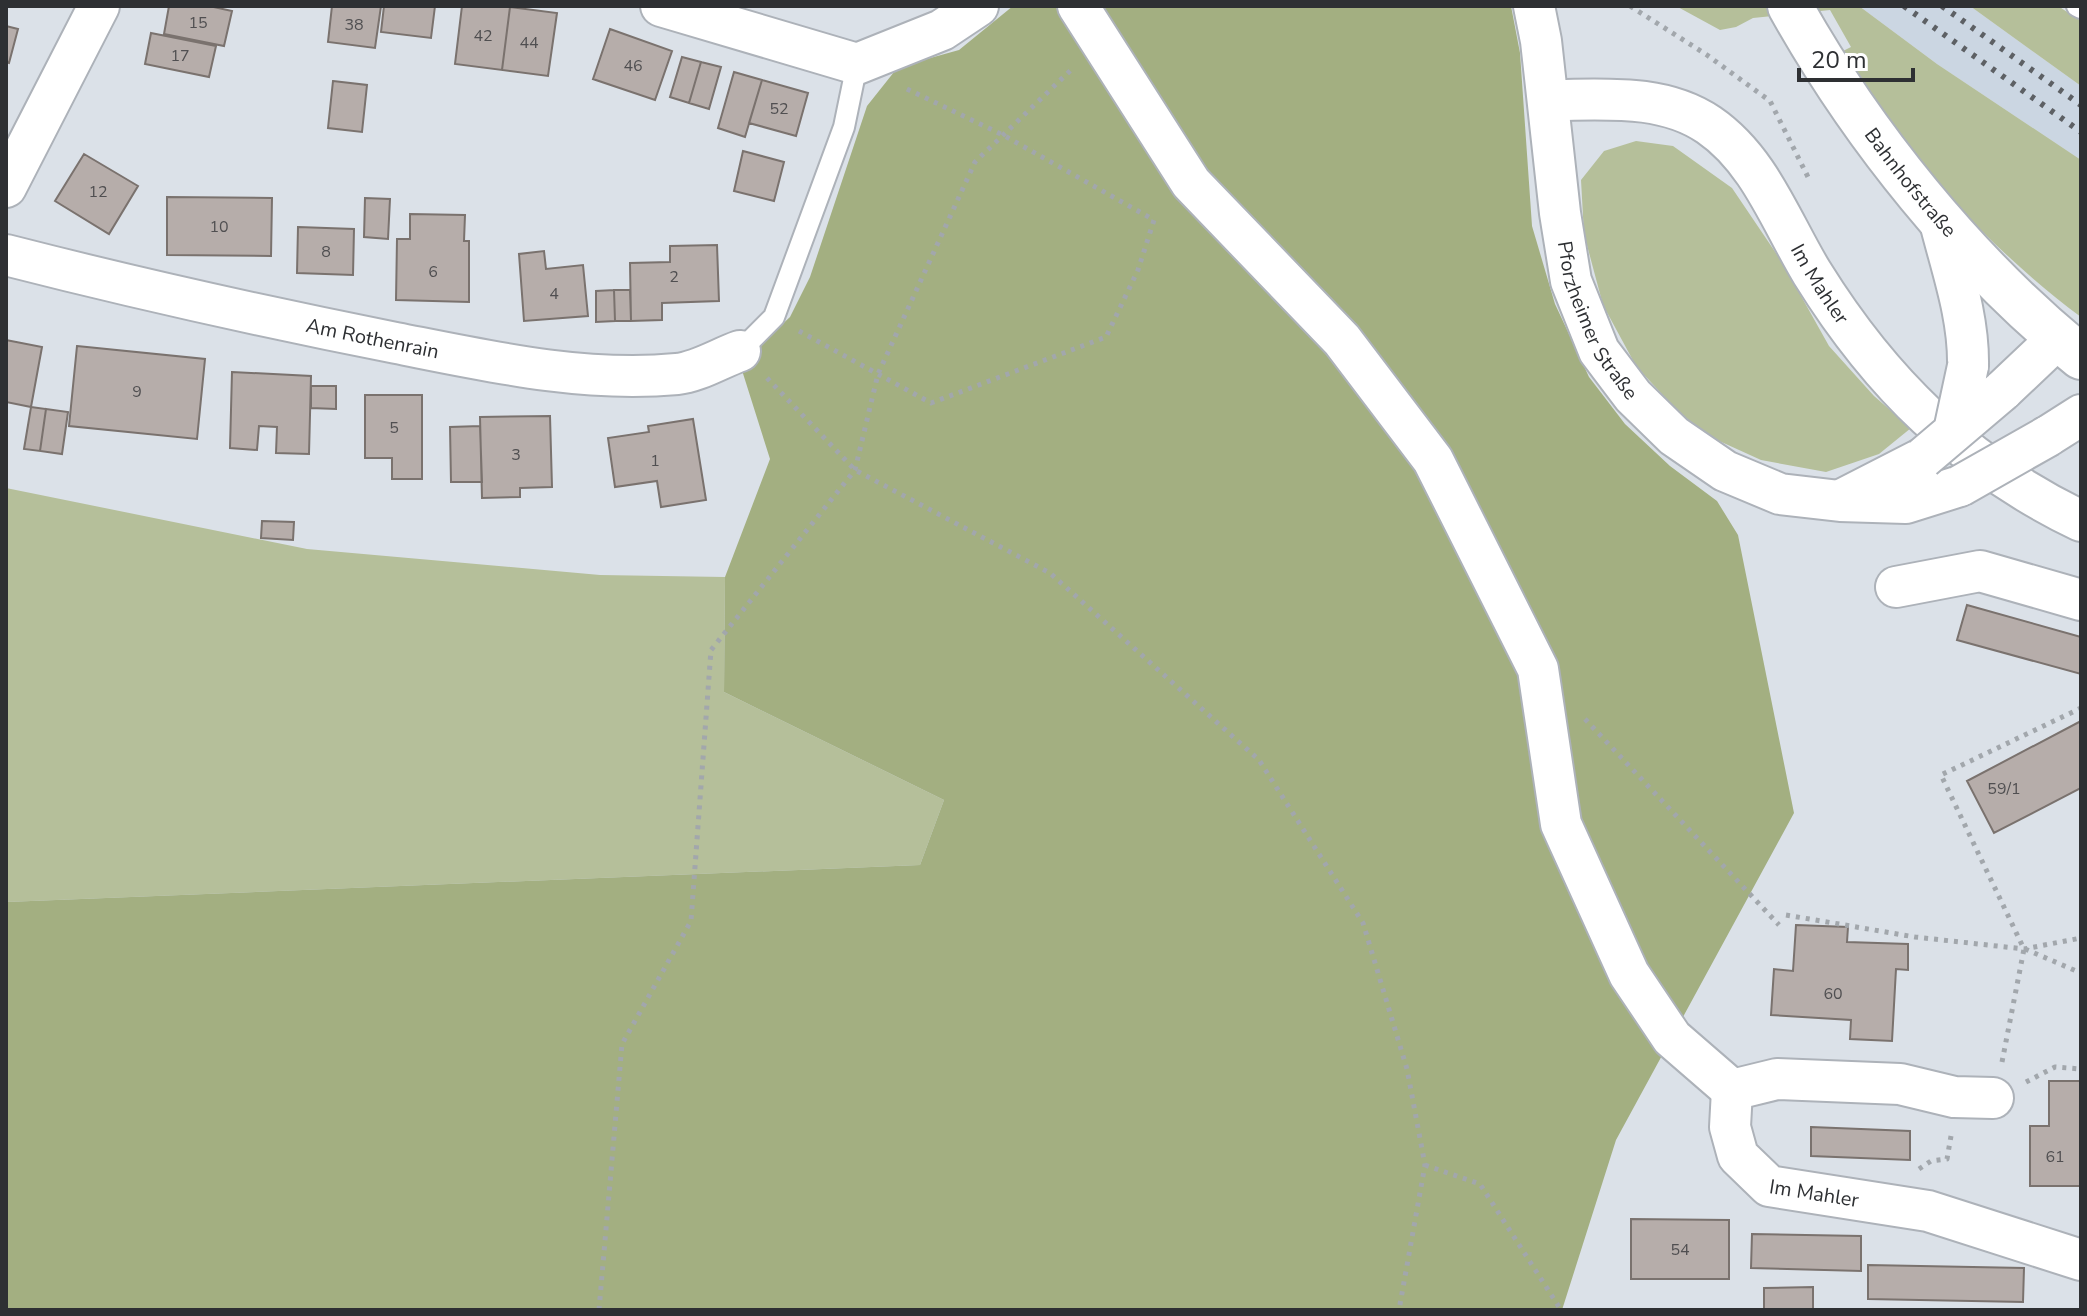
<svg xmlns="http://www.w3.org/2000/svg" width="2087" height="1316" viewBox="0 0 2087 1316" font-family="'Nunito Sans',sans-serif">
  <rect width="100%" height="100%" fill="#dbe1e8"/>
  <path fill="#cbd6e2" d="M1859 6H1970L2081 86V160L1937 64Z"/>
  <path fill="#b5bf9a" d="M1676 6H1859L1937 64 2081 160V317C2019 271 1961 214 1913 154 1887 122 1865 86 1843 51L1851 47 1830 10 1753 18 1736 27 1720 30Z
    M1970 6H2058L2081 21V86Z
    M1636 141 1673 146 1732 188 1782 262 1829 346 1874 396 1911 428 1879 454 1826 472 1761 460 1695 430 1636 366 1603 305 1584 234 1581 180 1604 151Z
    M6 488 307 549 600 575 725 577 724 692 944 800 920 865 6 902Z"/>
  <path fill="#a3af81" d="M1013 6H1511L1520 53 1532 226 1555 304 1589 377 1625 424 1670 466 1717 501 1738 535 1794 813 1616 1140 1562 1310H6V902L920 865 944 800 724 692 725 577 770 459 740 364 790 317 810 277 867 106 898 67 959 50Z"/>
  <path fill="#b6adaa" stroke="#7a726e" stroke-width="2" d="M169 6H209L232 11 224 46 164 34Z
    M332 6H381L375 48 328 42Z
    M384 6H435L431 38 381 32Z
    M462 6 510 7 502 70 455 64Z
    M510 7 557 13 548 76 502 70Z
    M6 26 18 29 9 63 6 62Z
    M610 29 672 51 655 100 593 79Z
    M151 33 216 46 209 77 145 64Z
    M682 57 701 62 689 103 670 97Z
    M701 62 721 67 709 109 689 103Z
    M734 72 762 80 745 137 718 128Z
    M762 80 808 93 796 136 749 123Z
    M333 81 367 85 362 132 328 128Z
    M743 151 784 162 774 201 734 191Z
    M84 154 138 186 109 234 55 201Z
    M167 197 272 198 271 256 167 255Z
    M365 198 390 199 388 239 364 237Z
    M410 214 465 215 464 241H469V302L396 300 397 239H410Z
    M298 227 354 229 353 275 297 273Z
    M717 245 719 301 662 303V320L631 321 630 263 670 262V246Z
    M544 251 546 269 583 265 588 316 524 321 519 254Z
    M614 290 615 321 596 322V291Z
    M614 290H630L631 321H615Z
    M6 340 42 347 31 407 6 402Z
    M77 346 205 359 197 439 69 426Z
    M232 372 311 376 309 454 276 453 277 427 259 426 257 450 230 448Z
    M311 386H336V409L311 408Z
    M365 395H422V479H392V458H365Z
    M31 407 46 409 40 451 24 449Z
    M46 409 68 412 62 454 40 451Z
    M550 416 552 487 520 488V497L482 498 480 417Z
    M693 419 706 500 661 507 657 481 615 487 608 438 649 432 648 426Z
    M480 426 482 482H451L450 427Z
    M262 521 294 522 293 540 261 538Z
    M1967 605 2081 637V674L1957 640Z
    M2081 721V788L1994 833 1967 781Z
    M1796 925 1848 927 1847 942 1908 944V970L1896 969 1892 1041 1850 1039 1851 1020 1771 1015 1774 969 1793 971Z
    M2049 1081H2081V1186H2030V1126H2049Z
    M1811 1127 1910 1131V1160L1811 1156Z
    M1631 1219 1729 1220V1279H1631Z
    M1752 1234 1861 1236V1271L1751 1268Z
    M1868 1265 2024 1268 2023 1302 1868 1299Z
    M1813 1287V1310H1764V1288Z"/>
  <g fill="none" stroke-linecap="round" stroke-linejoin="round">
    <defs>
      <path id="lane" d="M2077 6 2081 8
        M740 351 774 317 844 127 857 64"/>
      <g id="street">
        <path d="M661 6 857 64 942 30 978 6"/>
        <path d="M1078 6 1191 183 1342 340 1433 460 1538 669 1561 824 1629 974 1672 1038 1732 1090"/>
        <path id="s1" d="M1534 6 1541 41 1560 213 1571 281 1599 351 1633 396 1674 436 1725 471 1780 494 1840 501 1906 503 1960 486"/>
        <path id="s2" d="M1549 100C1603 100 1662 93 1709 125 1760 160 1781 222 1812 273 1881 384 1963 464 2081 521"/>
        <path d="M6 187 99 6"/>
        <path d="M1939 218C1951 267 1969 315 1968 366"/>
        <path id="s3" d="M6 255C135 288 265 317 396 343 487 361 584 383 677 374 698 372 720 358 740 351"/>
        <path d="M2002 391 2058 338"/>
        <path d="M2048 436 2081 415"/>
        <path d="M1841 500 1923 458"/>
        <path d="M1896 587 1980 571 2081 600"/>
        <path id="s4" d="M1993 1098 1954 1097 1900 1084 1777 1079 1732 1090 1730 1127 1738 1156 1769 1186 1928 1211 2081 1260"/>
      </g>
      <g id="secondary">
        <path id="s5" d="M1790 6C1862 135 1966 264 2081 357"/>
      </g>
    </defs>
    <use href="#lane" stroke="#adb2b9" stroke-width="24"/>
    <use href="#street" stroke="#adb2b9" stroke-width="44"/>
    <use href="#secondary" stroke="#adb2b9" stroke-width="48"/>
    <path stroke="#a2a7ac" stroke-width="5" stroke-dasharray="4 6" stroke-linecap="butt" d="M1630 6 1707 55 1770 101 1810 181
      M799 331 931 403 1106 337 1138 270 1154 220 1003 135 905 88
      M767 378 855 470 1050 573 1259 760 1363 923 1407 1069 1425 1165 1399 1310
      M1585 719 1779 925
      M1786 915 1915 937 2024 949 2081 938
      M2025 949 2081 973
      M2002 1062 2024 949 1941 775 2081 708
      M2026 1082 2055 1067 2081 1069
      M1425 1165 1480 1184 1561 1310
      M1919 1169 1931 1161 1947 1159 1951 1136
      M599 1310 622 1044 691 921 711 650 855 470 878 374 975 162 1074 67"/>
    <use href="#lane" stroke="#fff" stroke-width="20"/>
    <use href="#street" stroke="#fff" stroke-width="40"/>
    <use href="#secondary" stroke="#fff" stroke-width="44"/>
    <path stroke="#5d6064" stroke-width="6" stroke-dasharray="4 8" stroke-linecap="butt" d="M1904 6 2081 132
      M1942 6 2081 105"/>
    <defs>
      <path id="street-bridge" d="M1954 431 1968 366
        M1923 458 2002 391
        M1960 486 2048 436"/>
    </defs>
    <use href="#street-bridge" stroke="#adb2b9" stroke-width="44" stroke-linecap="butt"/>
    <use href="#street-bridge" stroke="#fff" stroke-width="40"/>
  </g>
  <g text-anchor="middle" stroke-width="7" stroke-linejoin="round" paint-order="stroke">
    <g font-size="16" fill="#504f51">
      <text x="198" y="28">15</text>
      <text x="354" y="30">38</text>
      <text x="483" y="41">42</text>
      <text x="529" y="48">44</text>
      <text x="180" y="61">17</text>
      <text x="633" y="71">46</text>
      <text x="779" y="114">52</text>
      <text x="98" y="197">12</text>
      <text x="219" y="232">10</text>
      <text x="326" y="257">8</text>
      <text x="433" y="277">6</text>
      <text x="674" y="282">2</text>
      <text x="554" y="299">4</text>
      <text x="137" y="397">9</text>
      <text x="394" y="433">5</text>
      <text x="516" y="460">3</text>
      <text x="655" y="466">1</text>
      <text x="2004" y="794">59/1</text>
      <text x="1833" y="999">60</text>
      <text x="2055" y="1162">61</text>
      <text x="1680" y="1255">54</text>
    </g>
    <g font-size="20" fill="#2e3033" stroke="#fff">
      <text dy="7" stroke="none"><textPath href="#s5" startOffset="214">Bahnhofstraße</textPath></text>
      <text dy="7" stroke="none"><textPath href="#s2" startOffset="360">Im Mahler</textPath></text>
      <text dy="7" stroke="none"><textPath href="#s1" startOffset="324">Pforzheimer Straße</textPath></text>
      <text dy="7" stroke="none"><textPath href="#s3" startOffset="376">Am Rothenrain</textPath></text>
      <text dy="7" stroke="none"><textPath href="#s4" startOffset="420">Im Mahler</textPath></text>
    </g>
  </g>
  <rect width="2087" height="1316" fill="none" stroke="#2e3033" stroke-width="16"/>
  <path d="M1799 68v12h114v-12" fill="none" stroke="#2e3033" stroke-width="4"/>
  <text x="1811" y="68" font-size="24" fill="#2e3033" stroke="#ffffff" stroke-width="6" paint-order="stroke">20 m</text>
</svg>
